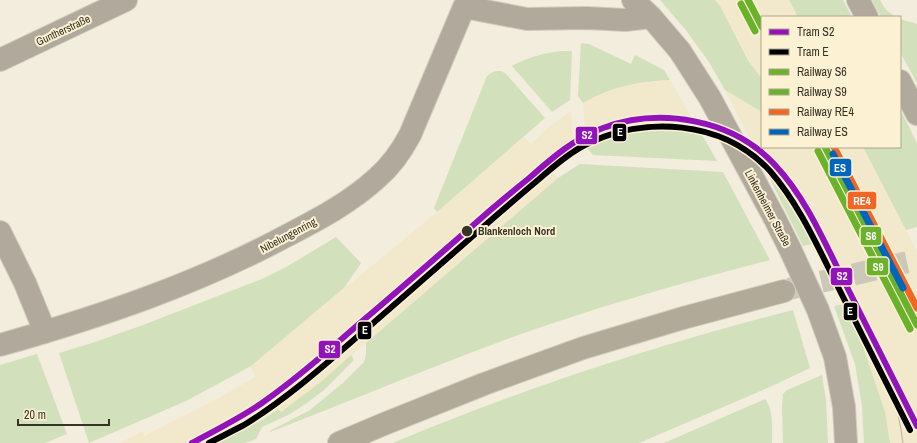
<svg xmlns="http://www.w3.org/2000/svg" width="917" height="443" viewBox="0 0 917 443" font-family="'Archivo Narrow',sans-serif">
  <rect width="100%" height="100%" fill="#f2eddc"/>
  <path fill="#f2e9cc" d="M715 0H789L798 17H762V79L749 60 720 6Z
    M670 80 701 133 672 129 637 130 602 140 587 148 583 103 609 90 622 86Z
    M725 90 762 112V147H863L917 251V443H890L885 412 856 326 802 224 777 185 768 175Z
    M571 111 575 152 552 170 558 178 322 381 281 413 278 409 264 419 216 443H119L143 431 144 436 217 399 255 377 251 366 437 212 524 137 531 144 550 126Z"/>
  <path fill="#d3e0bc" d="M660 0H715L720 6 748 60 762 79V112L725 90 709 62 685 29Z
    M789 0H843L852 17H798Z
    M872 0H880L886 10 896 17H881Z
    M900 19 917 24V83L900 52Z
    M581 43 589 44 631 64 635 55 664 70 670 80C636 82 613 86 583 103L578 96Z
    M562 51H572L570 100 552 112 512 66C528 57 544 53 562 51Z
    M496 71H501L506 74 545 118 437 212 434 208 487 76 491 73Z
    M900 109 917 143V227L906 230 863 147H900Z
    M653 129H672L701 133 717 161 593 155 587 148C608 137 629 130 653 129Z
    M580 164 723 172 770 260C672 286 574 313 478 350 409 376 340 405 270 432V431L310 410 344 382 364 362 366 354V343L558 178Z
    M768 175C787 195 800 220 812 244L803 246Z
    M336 237 361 263 344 288 251 366 186 401 89 443 59 353 95 342 143 325 262 279 288 266Z
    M844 304 856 326 885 412 890 443H864L862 406 855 364 834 306Z
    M793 310 810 368 772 386 639 443H393C524 388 656 345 793 310Z
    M37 354 67 434 45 443H0V365Z
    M351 355 354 360 324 390 307 403 290 414 262 427 256 439 245 443H216L264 419 278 409 281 412 322 381Z
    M822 375 826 400 828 443H783L782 406 783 394 787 390Z
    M765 399C774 410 772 429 772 443H664Z"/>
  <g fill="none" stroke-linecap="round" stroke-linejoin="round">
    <path stroke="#ccc8b8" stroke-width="22" stroke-dasharray="22 11" stroke-linecap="butt" d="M789 289 917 260"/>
    <defs>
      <path id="minor" d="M633 0 651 17 680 51 710 98 775 219 790 249
        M858 0 867 17
        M464 7 527 19 587 18 625 20 651 17
        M0 60 126 0
        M900 81 917 114
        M0 232 25 283 45 332
        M818 310 835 357 844 407 846 443
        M0 345C99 317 197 284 288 235 319 219 351 202 377 178 391 166 401 152 410 135L464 7 469 0"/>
      <path id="major" d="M339 443 384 424 484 384 583 348 683 318 784 291"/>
    </defs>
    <use href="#minor" stroke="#cfcbbd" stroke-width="24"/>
    <use href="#major" stroke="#cfcbbd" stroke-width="24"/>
    <use href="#minor" stroke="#b1a99b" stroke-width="22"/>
    <use href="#major" stroke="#b2aa98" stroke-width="22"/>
    <path stroke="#b6b1a3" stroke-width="1" d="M866 327C884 363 898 403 903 443"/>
    <defs>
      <path id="minor-bridge" d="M790 249 818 310"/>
    </defs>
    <use href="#minor-bridge" stroke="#cfcbbd" stroke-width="24" stroke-linecap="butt"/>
    <use href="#minor-bridge" stroke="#b1a99b" stroke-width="22"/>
    <defs>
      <path id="rail-1" d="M748 0 762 27
        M825 147 917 325"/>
      <path id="rail-2" d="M741 4 755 31
        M818 151 910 329"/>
      <path id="rail-3" d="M834 147 917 308"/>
      <path id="rail-4" d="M833 154 903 288"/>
    </defs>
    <use href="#rail-1" stroke="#fcf1d2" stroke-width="10"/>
    <use href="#rail-2" stroke="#fcf1d2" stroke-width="10"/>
    <use href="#rail-3" stroke="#fcf1d2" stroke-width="10"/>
    <use href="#rail-4" stroke="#fcf1d2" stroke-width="10"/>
    <use href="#rail-1" stroke="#6ab22b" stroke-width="7"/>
    <use href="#rail-2" stroke="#6ab22b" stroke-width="7"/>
    <use href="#rail-3" stroke="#f26522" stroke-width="7"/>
    <use href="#rail-4" stroke="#0065bd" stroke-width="7"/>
    <defs>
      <path id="tram-1" d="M192 443C216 430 240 418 262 403 296 379 328 351 360 323 397 292 433 260 470 228 489 211 508 195 528 179 551 159 573 139 603 128 660 107 733 119 775 165 805 197 823 239 842 277 867 327 892 376 917 426"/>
      <path id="tram-2" d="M209 443C221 437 232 431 244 425 290 397 330 360 371 325 408 293 445 260 482 228 500 212 519 196 538 180 552 168 567 154 585 145 644 115 723 120 770 171 798 203 816 243 835 281 860 330 885 380 910 430"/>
    </defs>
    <use href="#tram-1" stroke="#fcf1d2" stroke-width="9"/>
    <use href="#tram-2" stroke="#fcf1d2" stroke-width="9"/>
    <use href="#tram-1" stroke="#9313ba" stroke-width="6"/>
    <use href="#tram-2" stroke="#000" stroke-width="6"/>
  </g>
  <circle fill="#363226" stroke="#fcf1d2" stroke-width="1.5" cx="467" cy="231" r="6"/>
  <g text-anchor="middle" stroke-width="4" stroke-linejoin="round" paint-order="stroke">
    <g font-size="11" fill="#363226" stroke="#fcf1d2">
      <text transform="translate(63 30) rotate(-25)" y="4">Guntherstraße</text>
      <text transform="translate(768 208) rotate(62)" y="4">Linkenheimer Straße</text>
      <text transform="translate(288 235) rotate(-28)" y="4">Nibelungenring</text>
    </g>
    <g font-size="11" font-weight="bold" fill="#363226" stroke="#fcf1d2" text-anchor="start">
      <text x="478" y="235">Blankenloch Nord</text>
    </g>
  </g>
  <g stroke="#fcf1d2" stroke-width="1.5">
    <rect x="612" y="123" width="15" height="19" rx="4" fill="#000"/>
    <rect x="575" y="126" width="23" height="19" rx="4" fill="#9313ba"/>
    <rect x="829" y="158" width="23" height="19" rx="4" fill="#0065bd"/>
    <rect x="847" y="191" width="30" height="19" rx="4" fill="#f26522"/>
    <rect x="860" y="226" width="22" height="20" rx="4" fill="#6ab22b"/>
    <rect x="866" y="257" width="23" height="19" rx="4" fill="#6ab22b"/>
    <rect x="830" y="267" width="23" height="19" rx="4" fill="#9313ba"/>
    <rect x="843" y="302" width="15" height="19" rx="4" fill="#000"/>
    <rect x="357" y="321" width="15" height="19" rx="4" fill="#000"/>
    <rect x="318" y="340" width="23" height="19" rx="4" fill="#9313ba"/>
  </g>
  <g font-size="11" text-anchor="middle" font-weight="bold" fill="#fff">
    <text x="620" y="136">E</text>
    <text x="587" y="139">S2</text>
    <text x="840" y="172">ES</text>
    <text x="862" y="205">RE4</text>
    <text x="871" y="240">S6</text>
    <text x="878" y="271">S9</text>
    <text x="842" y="280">S2</text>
    <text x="850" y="315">E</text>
    <text x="365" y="334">E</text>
    <text x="330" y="353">S2</text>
  </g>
  <rect x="761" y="16" width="140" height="132" fill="#fcf1d2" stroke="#ada58d"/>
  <rect x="769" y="29" width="20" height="6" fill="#9313ba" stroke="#ada58d"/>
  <text x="797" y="36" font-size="12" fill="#363226">Tram S2</text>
  <rect x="769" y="49" width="20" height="6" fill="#000000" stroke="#ada58d"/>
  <text x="797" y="56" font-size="12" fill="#363226">Tram E</text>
  <rect x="769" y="69" width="20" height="6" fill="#6ab22b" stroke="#ada58d"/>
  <text x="797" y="76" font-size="12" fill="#363226">Railway S6</text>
  <rect x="769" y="89" width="20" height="6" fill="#6ab22b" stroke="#ada58d"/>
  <text x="797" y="96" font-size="12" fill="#363226">Railway S9</text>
  <rect x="769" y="109" width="20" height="6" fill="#f26522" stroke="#ada58d"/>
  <text x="797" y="116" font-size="12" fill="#363226">Railway RE4</text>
  <rect x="769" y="129" width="20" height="6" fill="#0065bd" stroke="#ada58d"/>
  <text x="797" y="136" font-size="12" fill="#363226">Railway ES</text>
  <path d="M18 419v6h91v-6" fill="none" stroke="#363226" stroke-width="2"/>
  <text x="24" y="419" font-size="12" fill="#363226" stroke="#fcf1d2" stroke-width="3" paint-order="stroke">20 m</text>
</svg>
